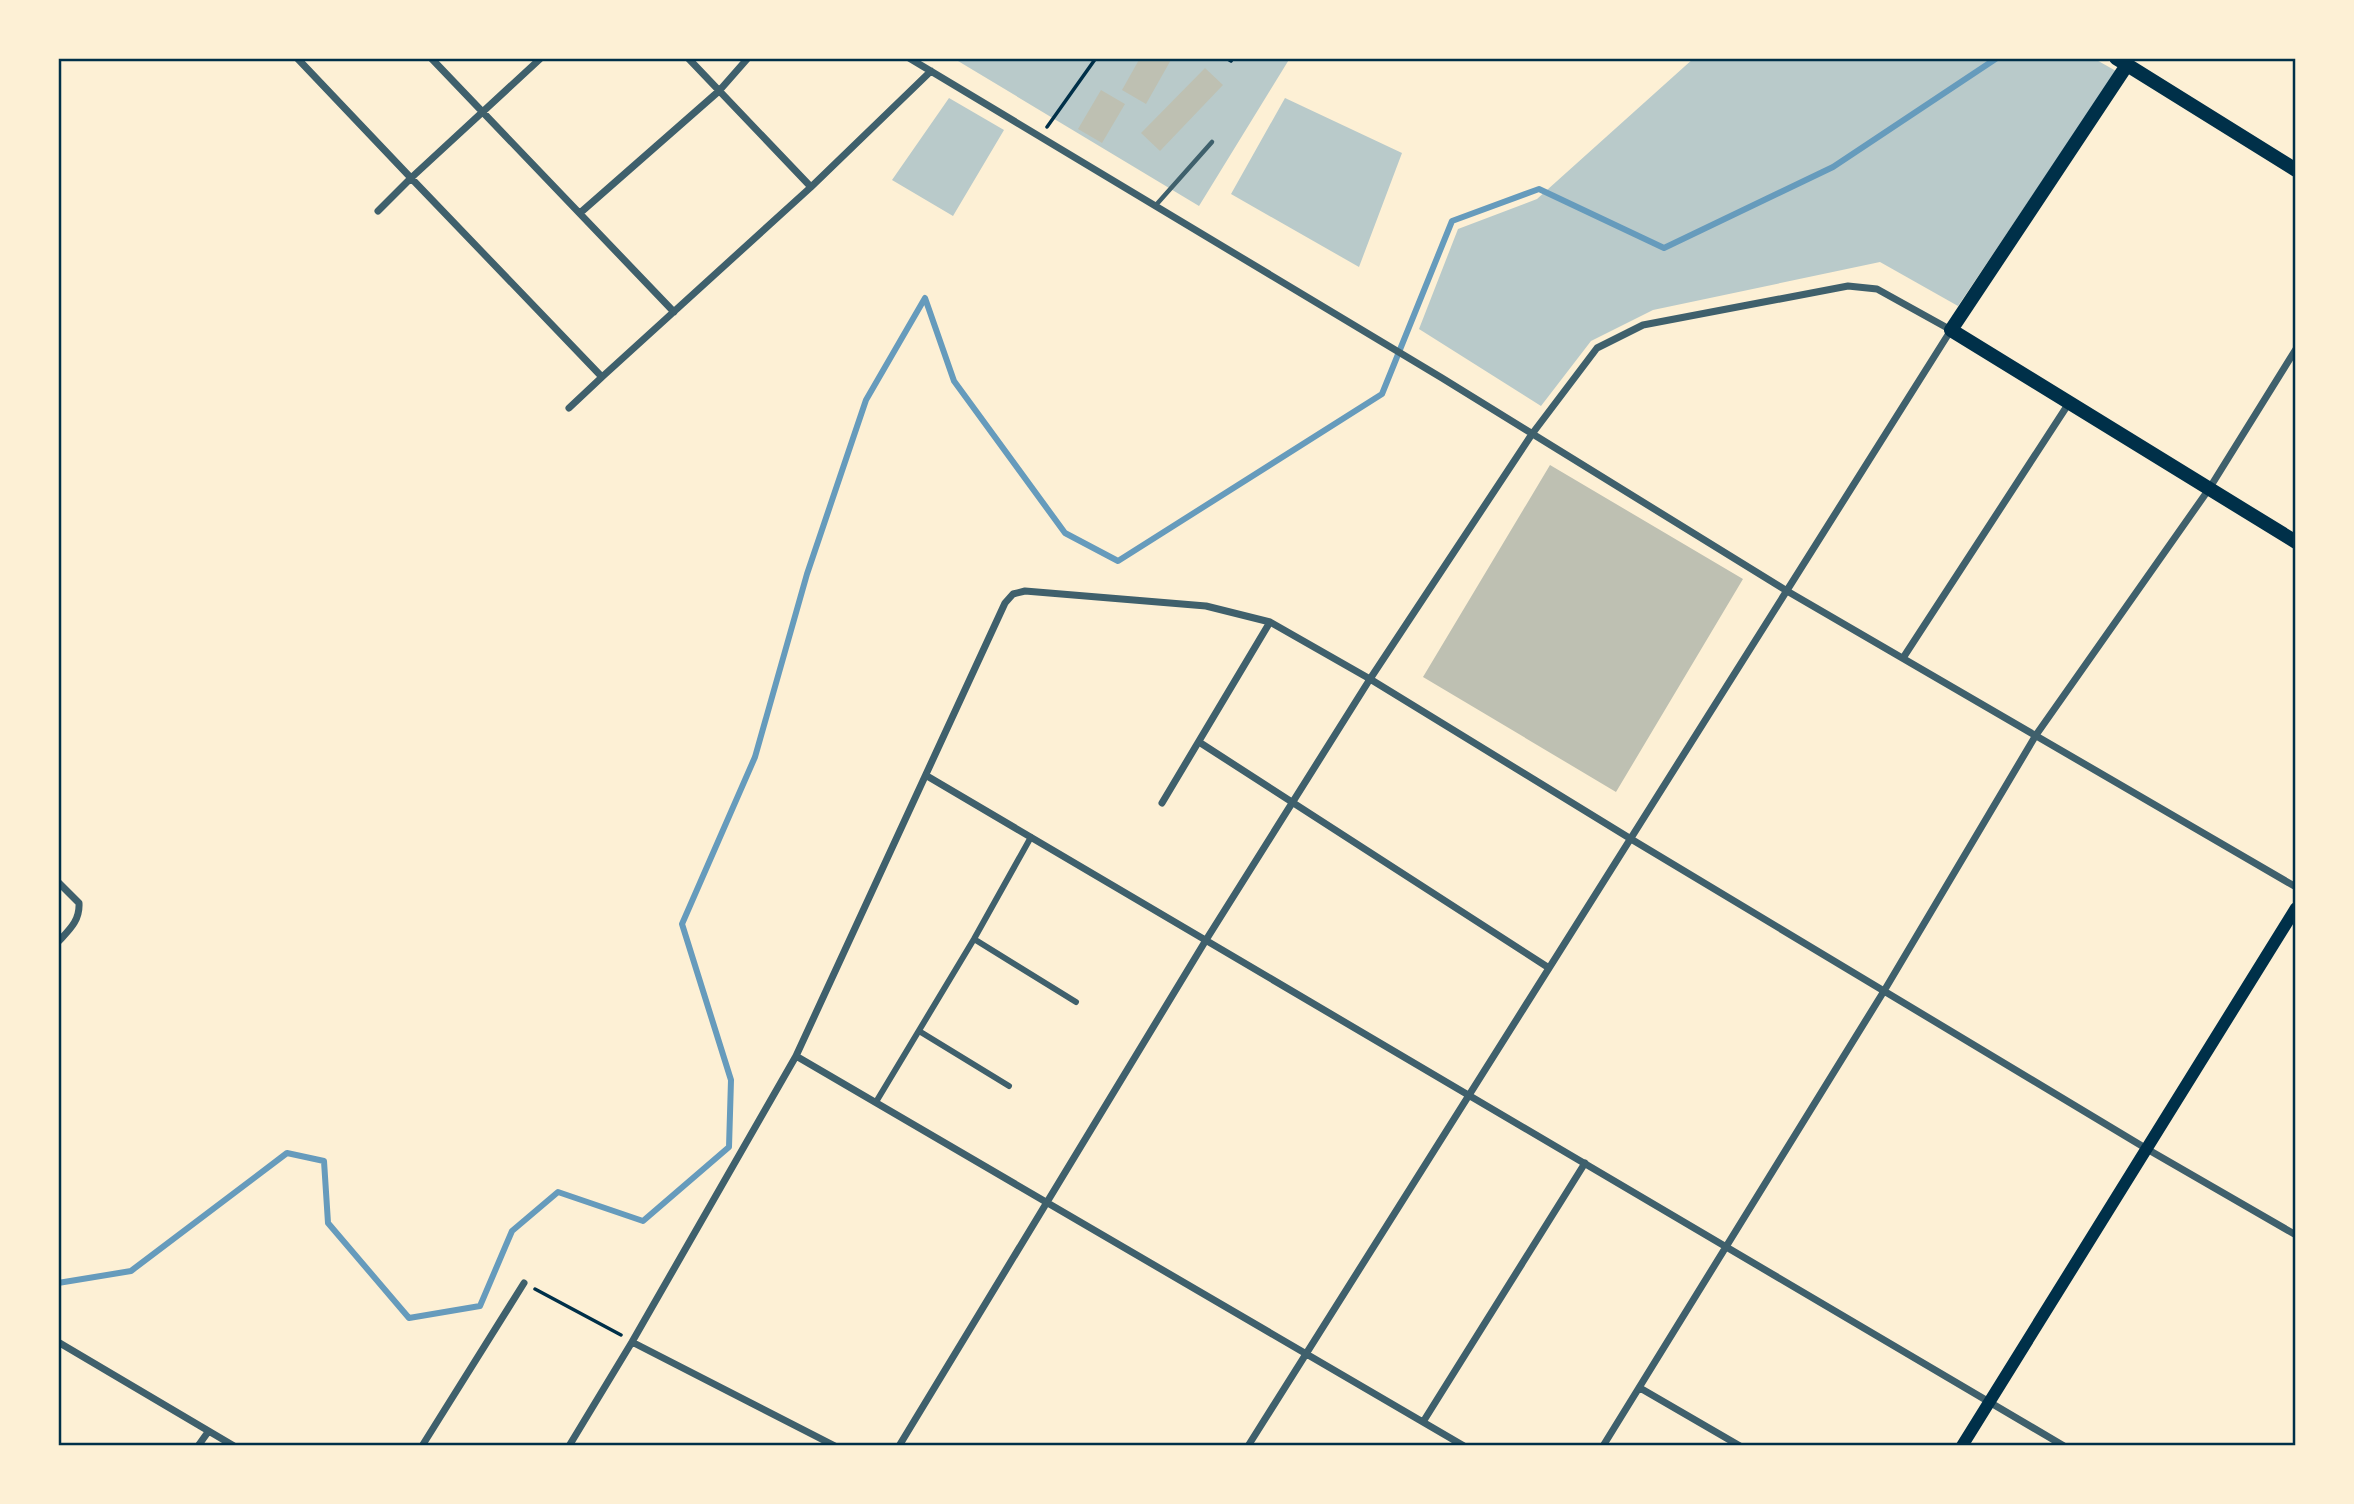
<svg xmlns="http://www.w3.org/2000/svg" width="2354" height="1504" viewBox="0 0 2354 1504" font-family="Ubuntu,sans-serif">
  <rect width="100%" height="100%" fill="#fdf0d5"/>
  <path fill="#b9caca" d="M953 58H1290L1199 206Z
    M1694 58H2093L2116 71 1958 306 1880 262 1653 310 1591 341 1541 406 1419 329 1458 229 1537 199Z
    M949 98 1004 130 953 216 892 180Z
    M1285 98 1402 153 1359 267 1231 194Z"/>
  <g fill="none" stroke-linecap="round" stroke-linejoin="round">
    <path stroke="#669bbc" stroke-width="6" d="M58 1283 131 1271 287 1153 324 1161 328 1223 409 1318 480 1306 512 1231 558 1192 643 1221 729 1147 731 1080 682 924 755 757 807 574 866 400 925 298 954 381 1065 533 1118 561 1382 394 1452 221 1539 189 1664 248 1833 167 1997 58"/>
  </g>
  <path fill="#bec0b2" d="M1140 58H1172L1146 104 1122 90Z
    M1205 68 1223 85 1160 151 1141 133Z
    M1101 90 1125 104 1102 143 1078 129Z
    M1550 465 1743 579 1616 792 1423 677Z"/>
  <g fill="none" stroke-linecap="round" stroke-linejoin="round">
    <path stroke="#003049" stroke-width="3.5" d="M1226 58 1231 61 1233 58
      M1047 127 1096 58
      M535 1289 621 1335"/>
    <path stroke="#3f606c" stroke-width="4.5" d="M1156 205 1212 142"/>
    <path stroke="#3f606c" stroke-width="6" d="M974 939 1076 1002
      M919 1031 1009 1086
      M876 1102 974 939 1031 837"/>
    <path stroke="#3f606c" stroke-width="7" d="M297 58 411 178 378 211
      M431 58 674 312
      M541 58 411 178 602 377 811 187 931 71
      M688 58 811 187
      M909 58 1442 378 1787 591 2296 887
      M580 213 719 91 748 58
      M569 408 602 377
      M1903 658 2069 403
      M1199 742 1549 968
      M927 776 2064 1446
      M1162 803 1270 622
      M58 882 79 903C80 921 69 930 58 942
      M796 1056 1464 1446
      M58 1342 234 1446
      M632 1342 835 1446
      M1640 1388 1740 1446
      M1423 1422 1585 1163
      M198 1446 208 1432
      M422 1446 524 1283
      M569 1446 632 1342 796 1056 1005 603 1013 594 1025 591 1206 606 1270 622 1370 679 1631 839 2147 1149 2296 1235
      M899 1446 1206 940 1370 679 1532 434 1597 348 1643 325 1848 286 1877 289 1951 330 1248 1446
      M1603 1446 1884 991 2036 735 2209 489 2296 349"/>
    <path stroke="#003049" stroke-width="12" d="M1962 1446 2296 908"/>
    <path stroke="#003049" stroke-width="14" d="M2116 58 2296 170
      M2127 65 1951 330 2296 542"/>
  </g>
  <rect width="2354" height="1504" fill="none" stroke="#fdf0d5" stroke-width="119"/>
  <rect x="60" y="60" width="2234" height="1384" fill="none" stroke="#003049" stroke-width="2.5"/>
</svg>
